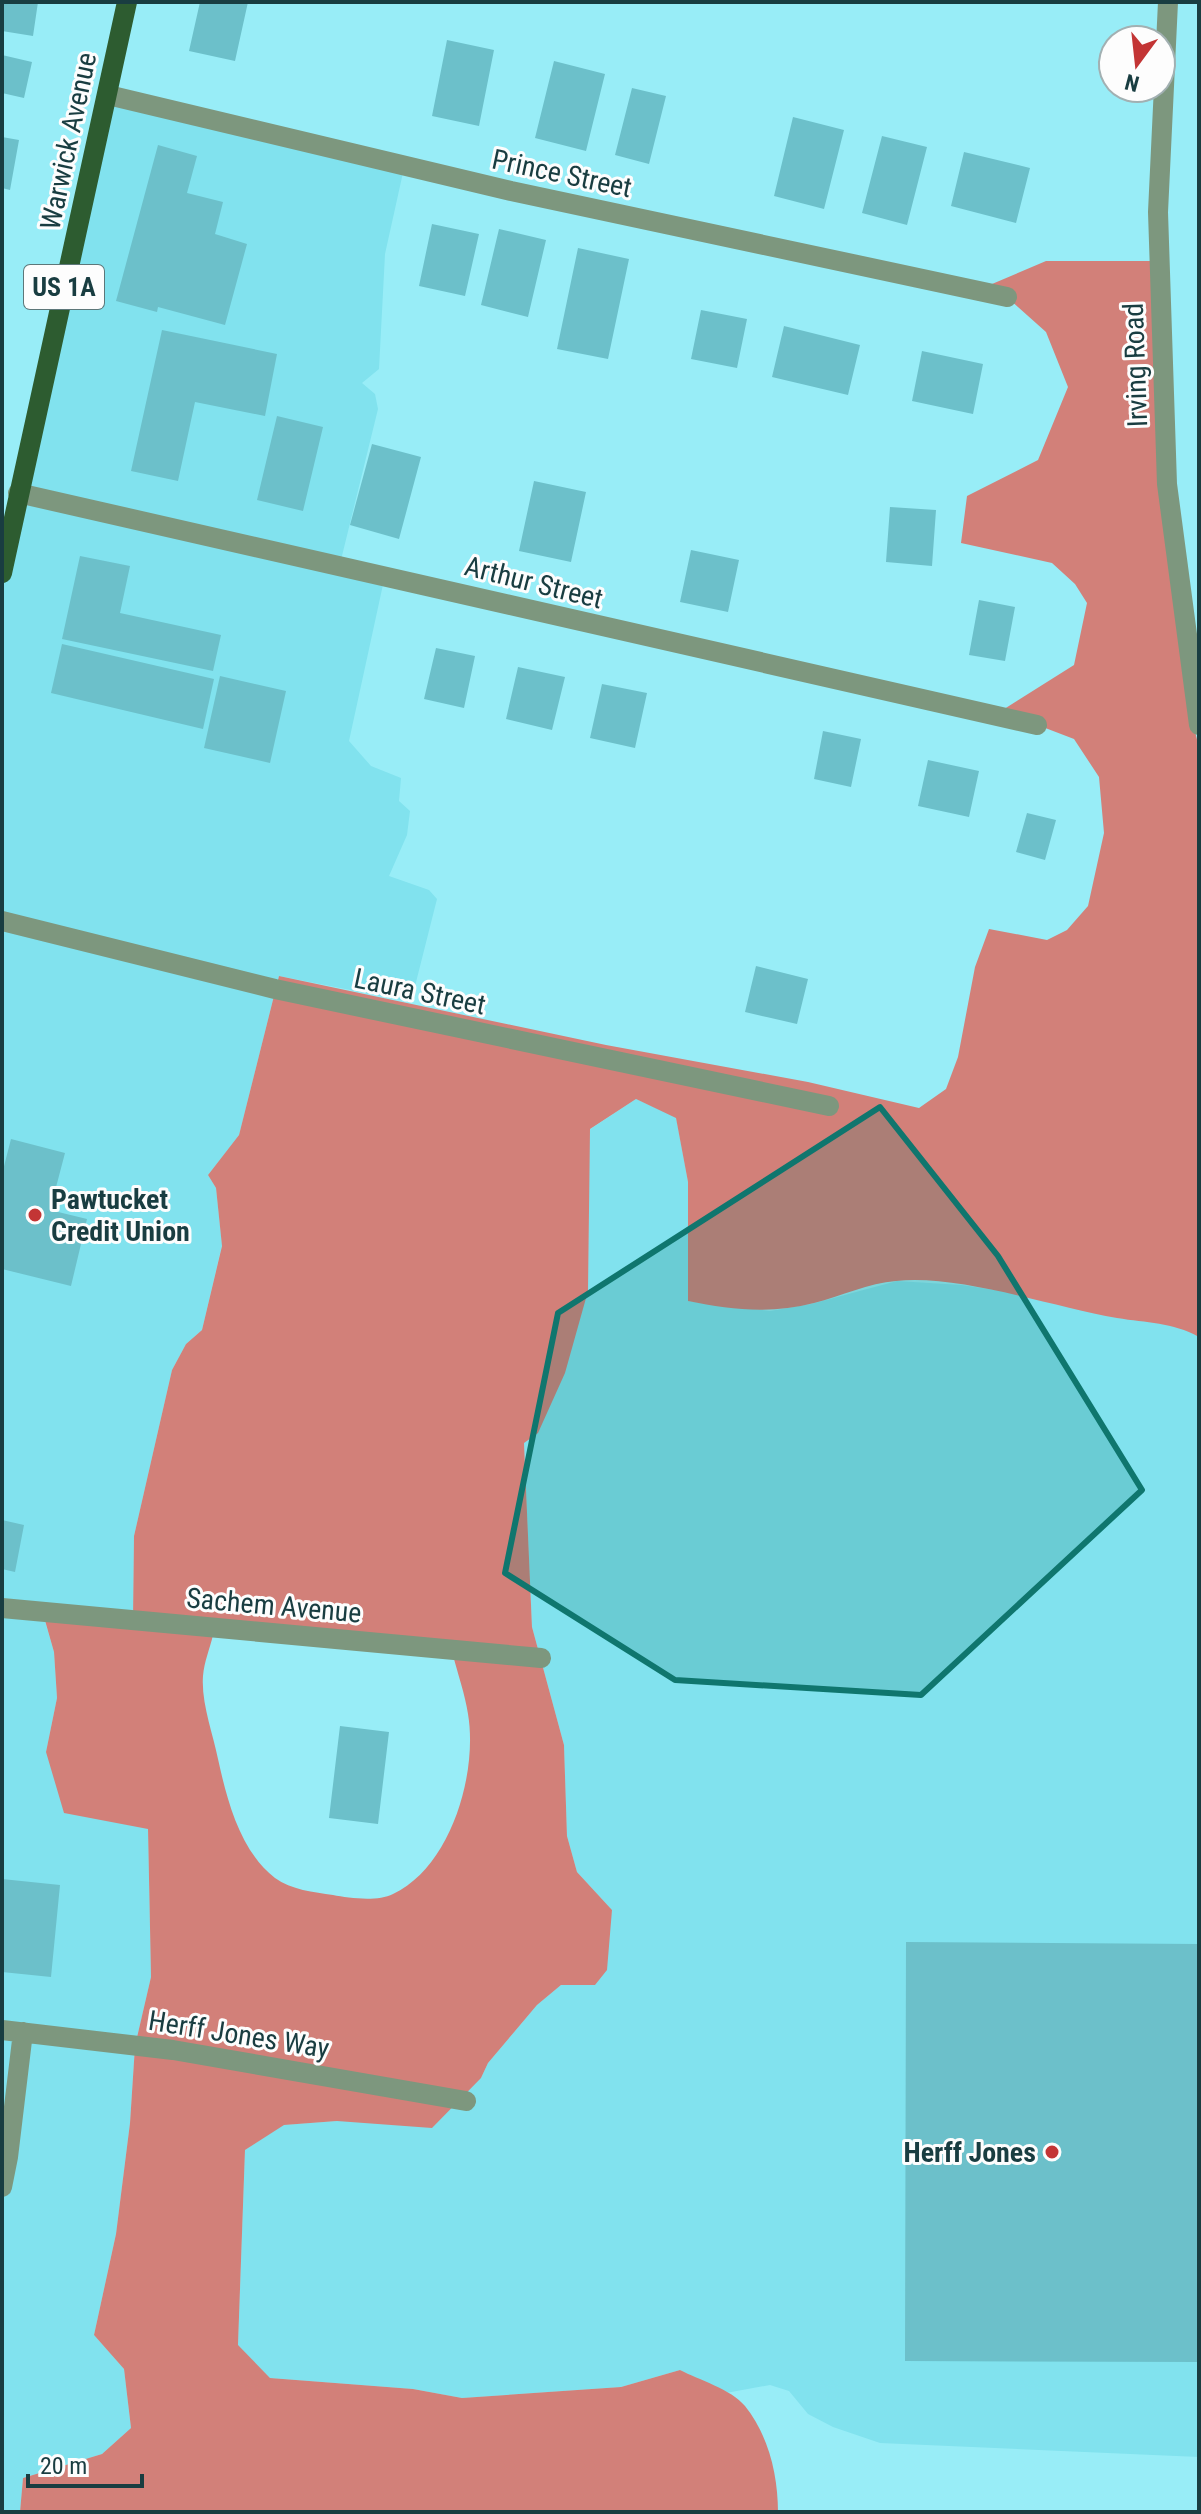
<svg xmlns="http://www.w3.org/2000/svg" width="1201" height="2514" viewBox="0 0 1201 2514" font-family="'Roboto Condensed',sans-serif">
  <rect width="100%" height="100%" fill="#98edf7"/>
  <path fill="#81e2ee" d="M108 95 406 159 385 254 379 369 362 383 375 394 378 409 340 564 384 580 349 741 371 766 401 778 399 801 410 811 407 835 389 876 429 890 437 899 411 1002 279 976 239 1135 208 1175 216 1188 222 1245 202 1330 186 1344 172 1370 134 1536 133 1617 44 1618 54 1652 57 1698 46 1752 148 1828 151 1977 135 2046 130 2123 116 2234 94 2335 124 2369 131 2428 102 2454 23 2478 20 2512H2V568Z
    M636 1099 676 1117 688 1182V1301L770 1311 811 1304 897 1281 962 1285 1199 1321V2457L880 2443 833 2427 808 2414 789 2391 770 2385 726 2393 680 2370 621 2387 462 2398 413 2389 270 2378 238 2346 245 2150 283 2125 337 2121 481 2078 488 2063 537 2005 561 1985H595L612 1910 577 1872 567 1836 564 1745 532 1627 524 1443 588 1291 589 1130Z"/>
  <path fill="#d28079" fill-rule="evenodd" d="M1046 261H1153L1190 710 1199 748V1337C1172 1322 1147 1323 1117 1318 1053 1307 959 1274 896 1281 869 1283 841 1296 814 1303 771 1314 731 1310 688 1301V1182L676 1118 636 1099 590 1129 588 1291 565 1373 538 1433 524 1443 532 1627 564 1745 567 1836 577 1872 612 1910 607 1970 595 1985H561L537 2005 488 2063 481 2078 432 2128 337 2121 284 2125 245 2150 238 2345 270 2378 413 2389 462 2398 621 2387 680 2370C699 2380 731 2389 745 2406 769 2436 778 2476 778 2512H20L23 2478 102 2454 131 2428 124 2369 94 2335 116 2234 130 2123 135 2046 151 1977 148 1829 64 1813 46 1752 57 1698 54 1652 44 1617H133L134 1536 172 1370 186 1344 202 1330 222 1246 216 1188 208 1175 239 1135 279 976 606 1045 808 1082 919 1108 946 1089 958 1057 975 967 989 929 1047 940 1067 930 1088 906 1104 833 1099 777 1074 739 1001 711 1074 665 1087 603 1075 584 1052 563 961 543 967 496 1038 460 1068 387 1046 332 992 284ZM213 1635 453 1655C458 1675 465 1694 468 1714 478 1773 451 1867 393 1894 377 1902 349 1898 333 1895 314 1892 291 1890 275 1878 240 1851 227 1800 218 1759 213 1733 201 1703 203 1676 204 1662 210 1648 213 1635Z"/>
  <path fill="#6cc0ca" d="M2 2H38L33 36 2 31Z
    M200 2H248L235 61 189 51Z
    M447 40 494 50 479 126 432 116Z
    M2 55 32 62 24 98 2 93Z
    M554 61 605 74 586 151 535 138Z
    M632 88 666 96 649 164 615 155Z
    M793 117 844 130 824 209 774 196Z
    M882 136 927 147 907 225 862 213Z
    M2 137 19 140 10 190 2 188Z
    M158 145 197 156 187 193 223 202 215 234 247 244 225 325 158 307 157 312 116 301Z
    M964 152 1030 168 1016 223 951 206Z
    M432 224 479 234 465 296 419 286Z
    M499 229 546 240 528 317 481 305Z
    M578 248 629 259 608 359 557 349Z
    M701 310 747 319 737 368 691 359Z
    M784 326 860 345 848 395 772 377Z
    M162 330 277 354 265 416 195 402 178 481 131 471Z
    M922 351 983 364 973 414 912 401Z
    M277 416 323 427 303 511 257 500Z
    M372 444 421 457 399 539 350 525Z
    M534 481 586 492 571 562 519 551Z
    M890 507 936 510 932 566 886 562Z
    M691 550 739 560 728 612 680 602Z
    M80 556 130 566 120 613 221 635 213 671 62 639Z
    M979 600 1015 607 1005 661 969 655Z
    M62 644 214 679 203 729 51 693Z
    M436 648 475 656 464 708 424 699Z
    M518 667 565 677 552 730 506 719Z
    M220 676 286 691 270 763 204 748Z
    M602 684 647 693 635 748 590 738Z
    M823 731 861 739 851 787 814 779Z
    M928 760 979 771 969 817 918 806Z
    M1027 813 1056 820 1045 860 1016 852Z
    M756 966 808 979 797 1024 745 1012Z
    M11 1139 65 1153 50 1210 87 1219 71 1286 2 1269V1174Z
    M2 1520 24 1525 15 1572 2 1569Z
    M340 1726 389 1732 378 1824 329 1818Z
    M2 1879 60 1885 51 1977 2 1972Z
    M906 1942 1199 1944V2362L905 2361Z"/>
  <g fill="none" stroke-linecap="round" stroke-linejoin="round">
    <path stroke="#7d977e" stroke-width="20" d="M1168 2 1158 212 1167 484 1199 725
      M108 95 511 191 1007 297
      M18 493 1037 725
      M2 921 275 989 829 1106
      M2 1608 541 1658
      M2 2030 173 2050 466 2101
      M2 2156 8 2157 2 2187
      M8 2157 23 2032"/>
    <path stroke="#2d5c30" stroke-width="20" d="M2 573 127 2"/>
  </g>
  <path fill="#0f766e" fill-opacity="0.2" stroke="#0f766e" stroke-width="6" stroke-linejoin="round" d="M880 1107 998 1256 1142 1490 921 1695 675 1680 505 1573 558 1313Z"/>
  <g fill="#c33535" stroke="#fdfdfd" stroke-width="3">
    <circle cx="35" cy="1215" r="8"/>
    <circle cx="1052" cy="2152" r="8"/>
  </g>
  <g text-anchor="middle" stroke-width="6" stroke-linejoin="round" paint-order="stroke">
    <rect fill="#fdfdfd" stroke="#5d7779" stroke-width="2" x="24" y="265" width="80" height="44" rx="6"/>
    <g font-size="26" font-weight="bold" fill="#193d41">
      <text x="64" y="296">US 1A</text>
    </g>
    <g font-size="28" fill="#193d41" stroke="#fdfdfd">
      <text transform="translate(68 141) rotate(-78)" y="10">Warwick Avenue</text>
      <text transform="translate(562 173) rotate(12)" y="10">Prince Street</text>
      <text transform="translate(1135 365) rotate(-92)" y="10">Irving Road</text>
      <text transform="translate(534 582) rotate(14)" y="10">Arthur Street</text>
      <text transform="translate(420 991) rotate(12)" y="10">Laura Street</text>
      <text transform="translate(274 1605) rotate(5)" y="10">Sachem Avenue</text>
      <text transform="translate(239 2034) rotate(9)" y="10">Herff Jones Way</text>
    </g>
    <g font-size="28" font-weight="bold" fill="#193d41" stroke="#fdfdfd" text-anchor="start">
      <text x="51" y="1209">Pawtucket<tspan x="51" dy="32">Credit Union</tspan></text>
      <text x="1036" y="2162" text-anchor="end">Herff Jones</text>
    </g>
  </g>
  <rect width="1201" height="2514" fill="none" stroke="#193d41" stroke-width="8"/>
  <g transform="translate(1137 64) rotate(195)"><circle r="38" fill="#fdfdfd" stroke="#a2b0b2" stroke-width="2"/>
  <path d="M0-6L14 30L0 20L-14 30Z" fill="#c33535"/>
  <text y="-12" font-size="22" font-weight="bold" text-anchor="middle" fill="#193d41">N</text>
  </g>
  <path d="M28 2474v12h114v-12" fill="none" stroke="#193d41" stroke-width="4"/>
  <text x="40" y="2474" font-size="24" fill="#193d41" stroke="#fdfdfd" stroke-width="6" paint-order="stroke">20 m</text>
</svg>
